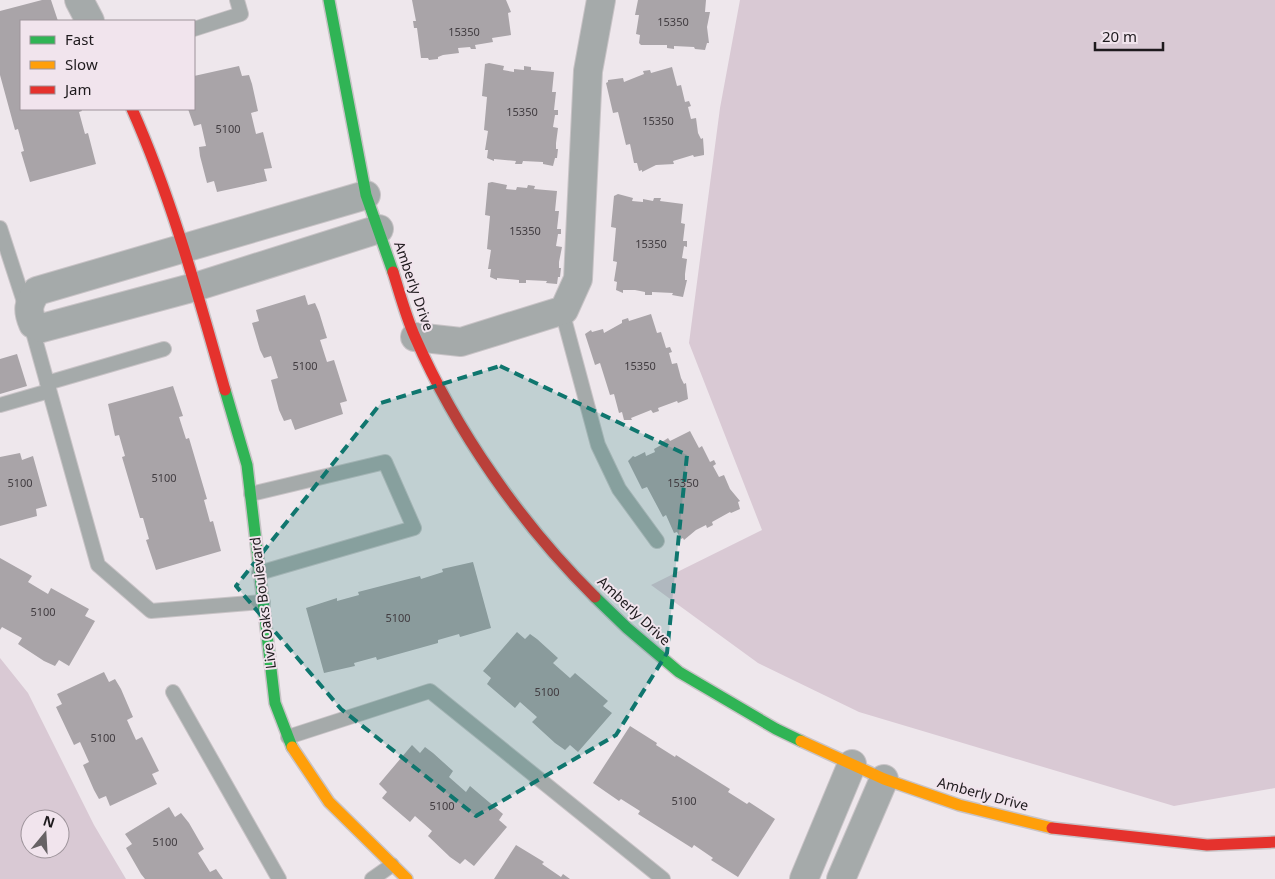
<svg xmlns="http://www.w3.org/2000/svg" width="1275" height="879" viewBox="0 0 1275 879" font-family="'Noto Sans',sans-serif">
  <rect width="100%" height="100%" fill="#eee7ec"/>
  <path fill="#d9c9d4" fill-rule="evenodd" d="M740 0H1275V788L1174 806 859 712 758 663 651 585 762 530 689 343 720 108Z
    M0 658 28 693 94 825 126 879H0ZM30 819H60V849H30Z"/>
  <path fill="#a9a4a8" d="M42 0H51L58 21H21V109H81L82 111 79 112 85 134 88 133 96 164 30 182 21 152 24 151 18 129 15 130 0 75V11Z
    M412 0H506L511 12 508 13 511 35 492 38 493 42 475 45 476 49H471L470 47 458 48 459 53 443 55 438 57V59L429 60 428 58H421L417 28H414L413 21H416Z
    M638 0H706L705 12H710L707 27 709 43H707L705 50 695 49 694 47 674 46V49L667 48V45H641L639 43 640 35 636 34 639 15H635Z
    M489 63 504 66 503 70 514 72V69L524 70V66L531 67V70L554 72 552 92H556L554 110H558V115H555L553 127 558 128 556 143V149H558L557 158H555L553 166 543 164V162L523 161 522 164H515L516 161 494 159V161L487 158 488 150H485L488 131 484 130 487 97 482 96 485 64Z
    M239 66 242 76 249 75 252 84 258 111 251 113 256 134 263 132 272 168 264 169 267 181 217 192 214 181 207 183 200 156 199 147 206 146 201 124 194 126 188 109H194V76Z
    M672 67 677 86 681 85 685 102 689 101 691 106 688 107 691 119 696 118 698 133 701 139 703 138 704 152V155L694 157 693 155 673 161 674 164 656 165 642 172V170L639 171 637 163H634L630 144 626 145 618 112 613 113 606 83 608 82V80L623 78 624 82 644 74 643 71 650 70 651 73Z
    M492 182 507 185 506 189 516 190 517 187 527 188 528 185 535 186 534 189 557 191 555 211H559L557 229H561V234H558L556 246 562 247 559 262V268H561L560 277H558L557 284 546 283 547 281 526 280V283H519V280L497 278V280L490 277 491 269H488L491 250 487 249 490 216 485 215 488 183Z
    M618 194 633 198 632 201 643 202V199L653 201 654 198H661L660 201 683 204 681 223 685 224 683 241H687V247L684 246 682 258 687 259 685 274V280H687L683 297 672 295 673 293 652 292V295H645V292L635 290H623V293L616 290 617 282 614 281 617 262 613 261 616 228 611 227 614 196Z
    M305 295 308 305 315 303 319 312 327 338 320 340 327 362 334 360 347 401 340 403 343 414 295 430 291 419 284 421 279 410 271 380 278 378 271 356 264 358 260 350 252 323 259 321 256 310Z
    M651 314 657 333 661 332 666 348 670 347 672 352 669 353 672 364 677 363 681 378 684 384 686 383 688 399 678 403 677 401 658 408 659 411 653 413 651 410 631 418 632 420H624L622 412 619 413 614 394 610 395 600 363 595 365 585 334 591 330 592 332 603 329 604 333 622 323V320L628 318 629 321Z
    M17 354 27 386 0 394V359Z
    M173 386 183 416 179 417 186 439 189 438 207 499 204 500 210 522 213 521 221 551 156 570 146 540 149 539 143 518H140L122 457 125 456 119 435 115 436 108 404Z
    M690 431 699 448 702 446 710 462 714 460 716 464 713 466 719 477 724 475 730 489 740 501 738 502 740 509 731 513 730 512 712 522 713 525 707 528 706 525 696 530 684 540 683 538 681 539 677 532 674 533 666 515 663 517 647 487 642 489 628 461 633 456 635 457 645 452 646 456 655 452 654 449 663 444 662 442 668 438 670 441Z
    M20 453 22 460 33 456 47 506 36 509 37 516 0 526V457Z
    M0 558 32 576 28 582 48 594 51 588 89 609 85 616 95 621 69 666 59 660 55 666 44 661 18 644 22 638 2 627 0 630Z
    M473 562 491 628 460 637 459 634 438 640V643L377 660 376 657 354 663 355 666 324 673 306 608 337 598V601L359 595 358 592 420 576 421 579 443 572 442 569Z
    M517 632 525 639 530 634 537 639 558 658 553 663 570 678 575 673 608 701 603 706 612 713 578 752 570 745 565 750 555 743 532 722 537 717 520 702 515 708 487 684 491 678 483 671Z
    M104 672 109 682 115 679 121 689 133 717 127 720 136 740 142 737 159 771 152 774 157 784 110 806 106 796 99 799 94 790 83 765 89 762 80 742 74 745 56 707 62 704 57 694Z
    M630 726 657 743 656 745 675 757 676 755 722 784 730 789 728 792 747 804 749 802 775 819 738 877 711 860 713 858 694 845 692 848 638 814 640 811 621 799 619 801 593 783Z
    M412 745 420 753 425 747 433 753 453 771 449 777 466 792 470 786 503 814 499 820 507 827 474 866 465 859 460 864 450 857 428 836 432 831 415 816 410 822 382 798 387 792 379 784Z
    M169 807 175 817 181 813 189 823 204 849 198 853 210 872 216 869 223 879H145L141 874 126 848 132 844 125 834Z
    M516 845 544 862 542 864 561 877 563 874 570 879H494Z"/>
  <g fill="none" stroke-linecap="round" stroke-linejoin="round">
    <defs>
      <path id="lane" d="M194 29 241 14 237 0
        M0 228 28 314 98 565 151 611 263 602
        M562 311 598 445 619 489 657 541
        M47 383 164 349
        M0 405 49 391
        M251 494 385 462 414 528 259 573
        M173 692 279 879
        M288 737 430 691 663 879
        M372 879 392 865"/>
      <path id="street" d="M79 0 90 21
        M366 195 37 291C28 304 27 310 33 324L42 328 195 287 379 229
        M415 337 461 342 564 310 578 279 588 71 601 0
        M804 879 852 764
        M841 879 884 779"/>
      <path id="fast" d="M329 0 366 195 393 272
        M225 390 247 465 275 703 292 747
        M595 597 627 628 679 672 776 729 801 741"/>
      <path id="slow" d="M801 741 884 779 959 805 1052 828
        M292 747 329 802 407 879"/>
      <path id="jam" d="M132 109C172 199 198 295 225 390
        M393 272C400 294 406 317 415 337 456 431 522 525 595 597
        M1052 828 1207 845 1275 842"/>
    </defs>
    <use href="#lane" stroke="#c8c3c6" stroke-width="16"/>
    <use href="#street" stroke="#c8c3c6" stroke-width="30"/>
    <use href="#fast" stroke="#c8c3c6" stroke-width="14"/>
    <use href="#slow" stroke="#c8c3c6" stroke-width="14"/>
    <use href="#jam" stroke="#c8c3c6" stroke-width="14"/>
    <use href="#lane" stroke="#a5aaaa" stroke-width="14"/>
    <use href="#street" stroke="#a5aaaa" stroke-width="28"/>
    <use href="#fast" stroke="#30b455" stroke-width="11"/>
    <use href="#slow" stroke="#ff9f0a" stroke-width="11"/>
    <use href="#jam" stroke="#e5322d" stroke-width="11"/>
  </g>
  <path fill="#0f766e" fill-opacity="0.2" stroke="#0f766e" stroke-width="4" stroke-dasharray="10 6" stroke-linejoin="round" d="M500 366 687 455 667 653 616 735 476 816 341 709 236 586 381 403Z"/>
  <g text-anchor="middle" stroke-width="4" stroke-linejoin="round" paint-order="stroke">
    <g font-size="11" fill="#413c40">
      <text x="673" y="26">15350</text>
      <text x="464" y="36">15350</text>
      <text x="522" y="116">15350</text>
      <text x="658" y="125">15350</text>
      <text x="228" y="133">5100</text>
      <text x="525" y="235">15350</text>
      <text x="651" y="248">15350</text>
      <text x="305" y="370">5100</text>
      <text x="640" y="370">15350</text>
      <text x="164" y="482">5100</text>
      <text x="20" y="487">5100</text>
      <text x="683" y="487">15350</text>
      <text x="43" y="616">5100</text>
      <text x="398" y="622">5100</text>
      <text x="547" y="696">5100</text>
      <text x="103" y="742">5100</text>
      <text x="684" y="805">5100</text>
      <text x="442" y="810">5100</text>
      <text x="165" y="846">5100</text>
    </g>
    <g font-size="14" fill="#1e1a1d" stroke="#f1e4ed">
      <text transform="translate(414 286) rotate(71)" y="5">Amberly Drive</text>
      <text transform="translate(263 603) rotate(-97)" y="5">Live Oaks Boulevard</text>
      <text transform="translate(634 611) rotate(43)" y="5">Amberly Drive</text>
      <text transform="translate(983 794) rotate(15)" y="5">Amberly Drive</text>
    </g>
  </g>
  <rect x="20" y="20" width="175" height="90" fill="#f1e4ed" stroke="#9d939a"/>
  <rect x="30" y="36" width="25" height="8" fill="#30b455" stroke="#9d939a"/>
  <text x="65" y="45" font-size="15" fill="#1e1a1d">Fast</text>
  <rect x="30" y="61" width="25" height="8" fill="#ff9f0a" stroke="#9d939a"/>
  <text x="65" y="70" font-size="15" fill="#1e1a1d">Slow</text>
  <rect x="30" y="86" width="25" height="8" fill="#e5322d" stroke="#9d939a"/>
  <text x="65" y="95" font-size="15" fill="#1e1a1d">Jam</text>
  <g transform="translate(45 834) rotate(18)"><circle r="24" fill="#f1e4ed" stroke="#9d939a"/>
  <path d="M0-4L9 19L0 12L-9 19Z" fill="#676265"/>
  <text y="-8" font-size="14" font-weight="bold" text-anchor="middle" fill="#1e1a1d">N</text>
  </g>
  <path d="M1095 42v8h68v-8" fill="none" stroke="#1e1a1d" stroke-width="2.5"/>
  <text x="1102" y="42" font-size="15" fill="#1e1a1d" stroke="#f1e4ed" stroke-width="4" paint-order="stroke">20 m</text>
</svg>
